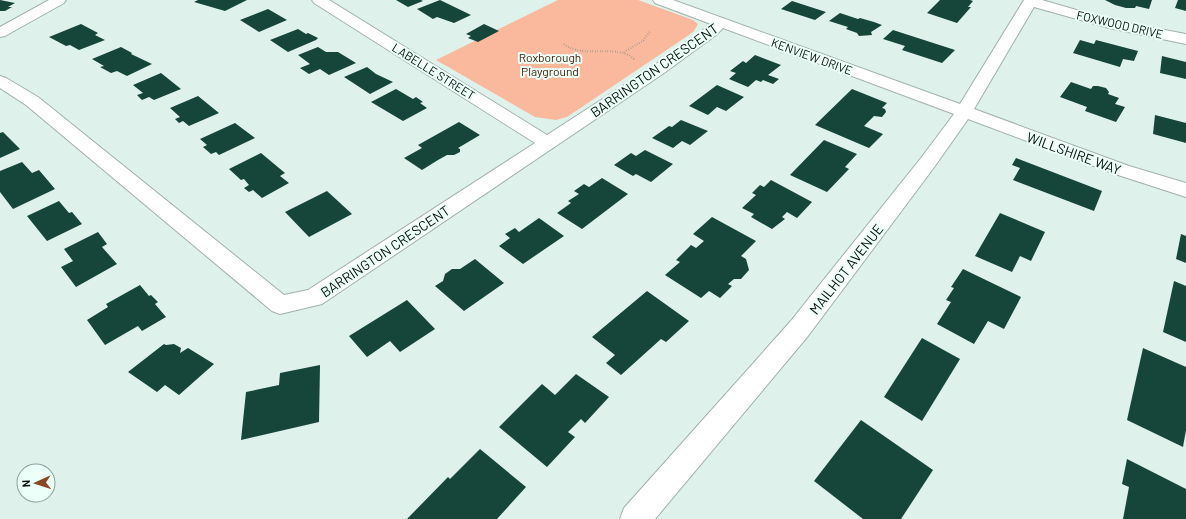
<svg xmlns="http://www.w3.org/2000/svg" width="1186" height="519" font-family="Barlow,sans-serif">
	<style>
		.green { fill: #fab89c }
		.building { fill: #16453a }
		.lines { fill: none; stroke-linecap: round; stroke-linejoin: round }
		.minor-casing { stroke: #a0b1ab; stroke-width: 2 }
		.path { stroke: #7e8b87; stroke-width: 2; stroke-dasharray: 0.5 2; stroke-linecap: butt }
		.minor { fill: #fff; fill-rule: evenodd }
		.labels { text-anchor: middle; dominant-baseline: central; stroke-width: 4; stroke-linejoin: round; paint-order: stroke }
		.far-street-label { font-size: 12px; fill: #0b1110; stroke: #ecfff9 }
		.far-park-label { font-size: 12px; fill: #451b05; stroke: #ecfff9 }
		.street-label { font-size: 14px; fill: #0b1110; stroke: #ecfff9 }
	</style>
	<rect width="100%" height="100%" fill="#dff1eb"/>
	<!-- green -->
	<polygon class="green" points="558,0 638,0 693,20 698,24 694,31 689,35 567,117 556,120 535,117 436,60"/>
	<!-- building -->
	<g class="building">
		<polygon points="0,0 15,3 8,7 12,7 5,11 0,11"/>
		<polygon points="198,0 247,0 225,11 194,2"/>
		<polygon points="396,0 421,0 423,1 408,7"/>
		<polygon points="440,0 471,15 454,23 437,17 433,19 417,9"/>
		<polygon points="940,0 970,0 973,1 968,7 971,7 957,23 927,13"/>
		<polygon points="1105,0 1152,0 1149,9 1136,6 1135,8 1126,8 1115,5"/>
		<polygon points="1178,0 1186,0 1186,11 1175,8"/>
		<polygon points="792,1 826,12 815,20 781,9"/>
		<polygon points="268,9 287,20 259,32 240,20"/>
		<polygon points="840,13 858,19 860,18 874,22 882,25 871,32 872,35 859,36 857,33 846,29 848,27 829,21"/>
		<polygon points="81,24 98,33 95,35 105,40 79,50 70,45 66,46 49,37"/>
		<polygon points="484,24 499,31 478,42 468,38 471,36 466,34"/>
		<polygon points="298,29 306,34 308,33 318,38 316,40 288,52 270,40"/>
		<polygon points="893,30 955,50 942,63 902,50 905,46 883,39"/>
		<polygon points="1080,40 1094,44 1096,40 1138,51 1134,61 1123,59 1120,67 1073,53"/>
		<polygon points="121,47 132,53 131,54 152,64 127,76 117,71 111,73 100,67 104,66 92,59"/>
		<polygon points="318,47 326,52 338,52 356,63 329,75 320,69 309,74 300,68 310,64 298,55"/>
		<polygon points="755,55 781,65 768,75 779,79 773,84 763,80 761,82 756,80 748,87 729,79 736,73 730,71 743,61 746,63"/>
		<polygon points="1162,56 1186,62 1186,79 1160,73"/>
		<polygon points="367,67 376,74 393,82 370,94 344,77"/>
		<polygon points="161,73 181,89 154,100 149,97 142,100 137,95 143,93 133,85"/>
		<polygon points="1071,82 1091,89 1093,86 1098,86 1106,88 1109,92 1108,94 1119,98 1115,104 1125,107 1116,122 1085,111 1087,107 1060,97"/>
		<polygon points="717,85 744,97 726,111 717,107 708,115 689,106"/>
		<polygon points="396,89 413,99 416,97 423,102 420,103 427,108 403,121 371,102"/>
		<polygon points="852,89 887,103 882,108 885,109 886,112 882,117 874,116 864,126 883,134 869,148 815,125"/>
		<polygon points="198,96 219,113 189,126 183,121 179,123 175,119 180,117 170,108"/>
		<polygon points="1155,115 1186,123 1186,143 1153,134"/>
		<polygon points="681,120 708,131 690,145 682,141 673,148 652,138 669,126 672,127"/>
		<polygon points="459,122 480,135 458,148 460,149 460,152 454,155 447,155 438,160 422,170 404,158 422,148 418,145"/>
		<polygon points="235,123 255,138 219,155 216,152 211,154 203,147 207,145 200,139"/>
		<polygon points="3,132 20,149 0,158 0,133"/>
		<polygon points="824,140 857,154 845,167 849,169 827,192 790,175"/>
		<polygon points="645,150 673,164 651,182 636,174 633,176 614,165 631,153 636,156"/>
		<polygon points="261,153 285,173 280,176 289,183 262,198 253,190 249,192 244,188 249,185 244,179 241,180 229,169"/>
		<polygon points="1016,158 1102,191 1094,211 1013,180 1020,168 1012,165"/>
		<polygon points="22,162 32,173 39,170 55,189 13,209 0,192 0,171"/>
		<polygon points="602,178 628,194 582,229 557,213 571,203 568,201 579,194 574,191 584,184 589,187"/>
		<polygon points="771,180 812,202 797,218 787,212 782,217 785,219 772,229 751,217 754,214 742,208 756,195 752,193 760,185 764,187"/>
		<polygon points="327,191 352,214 309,237 285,212"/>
		<polygon points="59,201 69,213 72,212 82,224 47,241 27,216"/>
		<polygon points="1000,213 1045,232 1031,261 1020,256 1012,272 975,256"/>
		<polygon points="712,217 756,241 741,256 746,259 749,270 741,279 734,279 728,284 732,286 720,298 709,291 701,298 665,275 680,262 676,260 691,245 696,248 704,241 693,234"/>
		<polygon points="539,218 564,236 523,264 499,246 510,238 505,234 515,228 519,232"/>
		<polygon points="98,232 107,244 102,247 117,264 76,287 61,267 73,261 64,249"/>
		<polygon points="1181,234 1186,236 1186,263 1176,259"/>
		<polygon points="475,259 504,283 464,311 435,286 443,281 445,274 452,269 460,269"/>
		<polygon points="963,269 1021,297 1004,329 988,321 974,344 937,324 951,302 946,300 954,288 951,287"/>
		<polygon points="1174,281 1186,286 1186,342 1163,332"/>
		<polygon points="140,285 149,296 151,295 158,302 155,304 166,317 142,331 138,326 105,345 87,320 108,307 106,304"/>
		<polygon points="647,291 689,321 666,342 661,339 621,375 606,363 615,355 592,337"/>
		<polygon points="407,300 435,329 400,352 390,341 367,357 349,336"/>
		<polygon points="922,338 960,359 922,421 884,397"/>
		<polygon points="164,344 166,345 174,344 181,348 180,353 188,348 214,364 179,395 165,385 157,392 128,372"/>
		<polygon points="1143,348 1186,367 1186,430 1183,447 1127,420"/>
		<polygon points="320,365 319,422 241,440 246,392 279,385 280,373"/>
		<polygon points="576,374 609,397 585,423 581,419 568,432 575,437 547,467 499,427 542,384 555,395"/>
		<polygon points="861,420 933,470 901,519 863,519 814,481"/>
		<polygon points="480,449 526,487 497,519 407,519 448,477 450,479"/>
		<polygon points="1127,459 1186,489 1186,519 1123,519 1129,487 1122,484"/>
	</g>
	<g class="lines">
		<defs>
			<g id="minor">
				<polygon points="49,0 66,0 64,3 5,36 0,37 0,27"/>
				<polygon points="312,0 329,0 547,135 652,67 711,24 655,3 653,0 673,0 960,104 1024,0 1042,0 1111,20 1186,34 1186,44 1109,28 1034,7 974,109 1129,166 1186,183 1186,197 1115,174 968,119 935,166 808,336 655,519 620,519 624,508 790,322 921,158 954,114 723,28 716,35 664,73 322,304 280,314 272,311 26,105 0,88 0,76 6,78 38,97 284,295 308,290 535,143 314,3"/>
			</g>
		</defs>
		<!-- minor casing -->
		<use href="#minor" class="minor-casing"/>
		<!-- path -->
		<g class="path">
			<path d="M564,44C584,60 617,42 635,60"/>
			<polyline points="624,52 643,41 650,31"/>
		</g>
		<!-- minor -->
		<use href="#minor" class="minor"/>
	</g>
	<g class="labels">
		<!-- far-street labels -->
		<g class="far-street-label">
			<text transform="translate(1120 24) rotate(13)">FOXWOOD DRIVE</text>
			<text transform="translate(812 56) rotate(20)">KENVIEW DRIVE</text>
			<text transform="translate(434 71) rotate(32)">LABELLE STREET</text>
		</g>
		<!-- far-park labels -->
		<g class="far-park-label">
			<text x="550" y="57">Roxborough<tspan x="550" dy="14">Playground</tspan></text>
		</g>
		<!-- street labels -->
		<g class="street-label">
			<text transform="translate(654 70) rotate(-35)">BARRINGTON CRESCENT</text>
			<text transform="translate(1074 153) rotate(20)">WILLSHIRE WAY</text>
			<text transform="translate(385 251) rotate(-34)">BARRINGTON CRESCENT</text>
			<text transform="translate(846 269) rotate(-52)">MAILHOT AVENUE</text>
		</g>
	</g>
	<!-- north arrow -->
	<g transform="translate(36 483) rotate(267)"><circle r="19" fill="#ecfff9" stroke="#92a09c"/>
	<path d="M0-3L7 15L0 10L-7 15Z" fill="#8d4624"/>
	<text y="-6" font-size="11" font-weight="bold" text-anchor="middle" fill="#0b1110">N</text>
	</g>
</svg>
